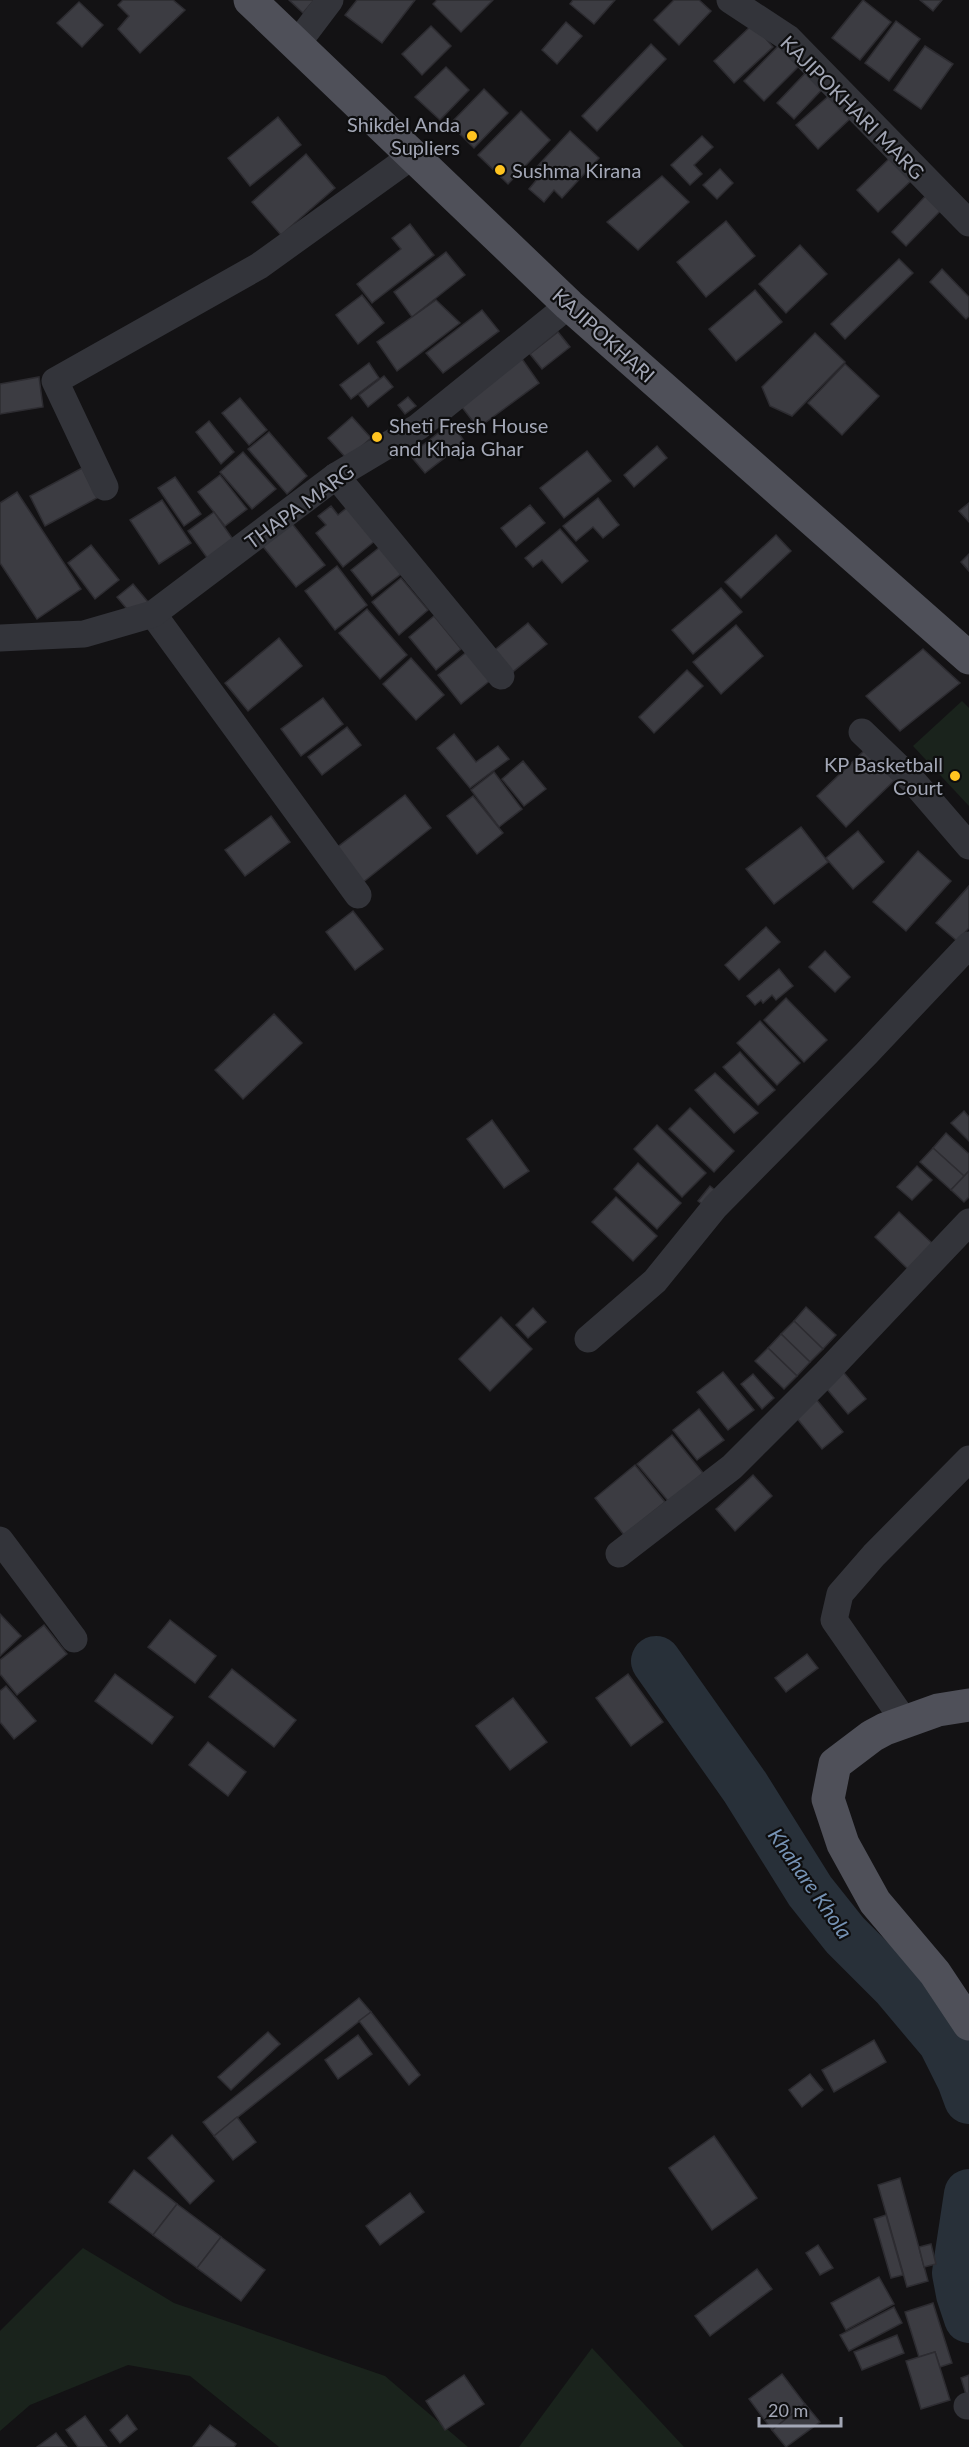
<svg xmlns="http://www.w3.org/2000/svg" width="969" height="2447" font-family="Lato,sans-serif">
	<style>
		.green { fill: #1a231c }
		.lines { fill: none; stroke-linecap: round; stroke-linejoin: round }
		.river { stroke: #283039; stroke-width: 50 }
		.building { fill: #3c3c42; stroke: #2d2c31; stroke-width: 1.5 }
		.street { stroke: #33343a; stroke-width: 27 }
		.primary { stroke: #4f5059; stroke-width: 33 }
		.poi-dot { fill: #ffc420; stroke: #0e0e0f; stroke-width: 2 }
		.labels { text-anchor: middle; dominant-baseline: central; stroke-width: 4.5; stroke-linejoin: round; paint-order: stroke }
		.street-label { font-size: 20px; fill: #a3a7b6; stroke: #0e0e0f }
		.poi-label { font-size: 20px; fill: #a3a7b6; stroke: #0e0e0f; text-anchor: end }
		.water-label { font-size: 21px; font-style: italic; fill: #7693b5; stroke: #0e0e0f }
	</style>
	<rect width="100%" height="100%" fill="#131214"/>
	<!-- green -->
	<g class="green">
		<polygon points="962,701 969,708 969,806 913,746"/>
		<polygon points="83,2248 174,2303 385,2376 468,2447 279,2447 190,2376 128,2365 30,2405 0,2431 0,2331"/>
		<polygon points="592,2348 684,2447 519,2447"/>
	</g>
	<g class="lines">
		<!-- river -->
		<g class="river">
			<polyline points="656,1661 745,1787 810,1891 845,1935 895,1985 943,2042 962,2080 969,2099"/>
			<polyline points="969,2194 957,2273 961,2294 969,2318"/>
		</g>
	</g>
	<!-- building -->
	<g class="building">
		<polygon points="123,0 173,0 185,10 140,53 118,29 129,16 118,5"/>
		<polygon points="289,0 314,0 303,13"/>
		<polygon points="357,0 415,0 382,43 345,15"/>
		<polygon points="437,0 493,0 461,32 433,4"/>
		<polygon points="573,0 615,0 594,24 570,4"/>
		<polygon points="674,0 699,0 711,11 679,45 654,20"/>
		<polygon points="863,0 891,22 860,60 832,38"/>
		<polygon points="920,0 942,0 933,11"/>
		<polygon points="79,2 103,25 82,47 57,23"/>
		<polygon points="896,21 920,39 889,81 865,63"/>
		<polygon points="566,22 582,36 557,64 542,50"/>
		<polygon points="753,24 773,47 734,83 714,61"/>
		<polygon points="431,26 451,46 422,75 402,54"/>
		<polygon points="784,40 805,60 764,101 744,81"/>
		<polygon points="651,44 666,59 597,131 582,116"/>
		<polygon points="925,46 953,64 921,109 894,90"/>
		<polygon points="813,65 830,81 794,119 777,103"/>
		<polygon points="446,67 469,90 440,120 415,97"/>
		<polygon points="484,89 508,113 474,148 450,124"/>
		<polygon points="832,93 853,116 818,149 796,125"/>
		<polygon points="521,111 550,140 508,184 478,155"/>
		<polygon points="278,117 301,145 250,186 228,158"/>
		<polygon points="570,131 599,158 562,198 554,190 544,202 529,189 539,177 533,171"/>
		<polygon points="702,136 713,147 694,165 702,174 690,185 671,165"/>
		<polygon points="306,154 335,188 281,235 252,202"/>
		<polygon points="894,154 916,176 878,212 857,190"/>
		<polygon points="720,169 733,183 717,199 703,185"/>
		<polygon points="662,176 689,202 638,250 607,222"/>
		<polygon points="931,190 946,205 906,246 892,232"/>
		<polygon points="726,221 755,256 706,297 677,262"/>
		<polygon points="410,224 434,255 372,303 357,284 401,249 392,238"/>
		<polygon points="800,245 827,274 786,313 759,284"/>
		<polygon points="446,252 465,275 412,317 394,292"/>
		<polygon points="899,259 913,273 845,339 831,324"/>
		<polygon points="942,269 969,297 969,316 966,319 930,282"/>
		<polygon points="755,290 782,322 736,361 709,329"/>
		<polygon points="362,295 384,323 358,344 336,315"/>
		<polygon points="436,300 460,323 397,371 377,342"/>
		<polygon points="482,310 499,331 443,373 426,353"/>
		<polygon points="558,332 570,347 542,369 530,354"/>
		<polygon points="815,333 845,362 792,416 770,406 762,387"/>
		<polygon points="520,356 539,383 478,428 458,402"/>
		<polygon points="369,363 379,378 351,399 340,385"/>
		<polygon points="845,364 879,396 842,435 808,403"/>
		<polygon points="384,376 393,387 368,407 359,395"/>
		<polygon points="39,377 43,407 0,414 0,384"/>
		<polygon points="408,397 416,406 405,414 398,405"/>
		<polygon points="240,398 267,430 249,445 222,413"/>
		<polygon points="352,417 371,438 347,459 328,438"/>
		<polygon points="209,421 234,452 221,464 196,432"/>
		<polygon points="451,423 465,442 425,473 410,455"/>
		<polygon points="269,432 307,476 287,494 248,449"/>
		<polygon points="657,446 667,458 634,487 624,475"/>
		<polygon points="587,451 611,481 564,518 540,488"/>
		<polygon points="243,452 276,489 252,509 220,472"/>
		<polygon points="82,468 97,498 45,526 30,496"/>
		<polygon points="220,475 247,509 225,526 198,492"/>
		<polygon points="175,477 201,514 184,526 158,488"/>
		<polygon points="17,492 81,589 37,619 0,563 0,503"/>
		<polygon points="598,498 619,525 603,538 593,527 576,541 563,526"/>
		<polygon points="162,500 191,543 159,564 130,520"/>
		<polygon points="969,503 969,522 959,511"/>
		<polygon points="530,505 545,523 516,547 501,528"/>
		<polygon points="331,506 338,515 349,506 376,540 343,567 316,533 326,525 318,516"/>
		<polygon points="214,512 234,541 208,559 188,531"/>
		<polygon points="290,521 325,565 296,587 261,544"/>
		<polygon points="560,529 588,561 562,583 542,560 533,567 525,558"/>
		<polygon points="776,535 791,551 741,598 725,582"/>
		<polygon points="91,545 119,580 95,599 68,563"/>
		<polygon points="380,547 401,574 372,596 351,570"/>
		<polygon points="969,554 969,571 961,562"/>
		<polygon points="337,566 367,605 335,630 305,591"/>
		<polygon points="401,578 428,610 399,635 372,602"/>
		<polygon points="133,584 148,602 132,615 117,597"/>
		<polygon points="721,588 742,612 693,654 672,630"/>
		<polygon points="367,609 407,655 380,679 339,633"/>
		<polygon points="434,616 461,649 436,670 409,637"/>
		<polygon points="528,623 547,644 504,679 486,657"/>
		<polygon points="736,625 763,656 721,694 693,662"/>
		<polygon points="279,638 302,666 248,711 225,683"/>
		<polygon points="923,649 960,683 900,731 866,696"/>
		<polygon points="469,650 492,679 461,704 438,675"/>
		<polygon points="411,658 444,695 416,720 383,684"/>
		<polygon points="687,670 703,686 654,733 639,717"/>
		<polygon points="323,698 343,724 301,756 281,729"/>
		<polygon points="347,727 361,745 322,775 308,757"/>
		<polygon points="454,734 476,762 498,746 509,759 470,788 437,748"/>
		<polygon points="868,747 897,778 846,827 817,796"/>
		<polygon points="523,761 546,789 524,806 502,779"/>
		<polygon points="494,772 522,809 499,827 471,790"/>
		<polygon points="405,795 431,828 362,883 335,849"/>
		<polygon points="473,796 503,833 477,854 447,816"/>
		<polygon points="271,816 290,842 245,876 225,850"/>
		<polygon points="801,827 828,862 774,904 746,869"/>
		<polygon points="858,831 884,862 853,889 826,858"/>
		<polygon points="918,851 951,881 906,931 873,902"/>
		<polygon points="969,886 969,928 957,941 936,923"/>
		<polygon points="353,911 383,949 355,970 326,932"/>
		<polygon points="766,927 780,942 739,980 725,965"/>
		<polygon points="825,951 850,977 835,992 809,967"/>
		<polygon points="779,969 793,986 776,1000 772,995 763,1003 761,1000 755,1005 747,996"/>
		<polygon points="786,998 827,1040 804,1062 764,1020"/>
		<polygon points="274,1014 302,1043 243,1099 215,1070"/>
		<polygon points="760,1021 800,1063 777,1085 737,1043"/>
		<polygon points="740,1052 775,1090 758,1105 723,1067"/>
		<polygon points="715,1073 758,1113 734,1133 695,1090"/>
		<polygon points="690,1108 734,1151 714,1172 669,1129"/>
		<polygon points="964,1111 969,1117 969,1141 951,1123"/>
		<polygon points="492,1120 529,1171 504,1188 467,1139"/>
		<polygon points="657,1125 706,1173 682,1197 634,1149"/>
		<polygon points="946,1133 969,1154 969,1171 964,1176 933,1148"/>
		<polygon points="933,1148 964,1176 951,1190 920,1162"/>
		<polygon points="638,1163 681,1203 657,1229 614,1189"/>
		<polygon points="917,1166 932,1180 912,1200 897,1187"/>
		<polygon points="969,1171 969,1197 964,1202 951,1190"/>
		<polygon points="710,1186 720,1194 708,1209 698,1201"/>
		<polygon points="616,1197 657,1236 633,1261 592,1222"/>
		<polygon points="899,1212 935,1246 911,1272 875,1237"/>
		<polygon points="806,1307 836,1335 823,1349 794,1321"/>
		<polygon points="533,1308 546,1322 528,1338 516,1325"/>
		<polygon points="501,1317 532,1349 490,1391 459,1359"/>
		<polygon points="794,1321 823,1349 810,1362 781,1334"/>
		<polygon points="781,1334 810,1362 797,1376 768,1348"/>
		<polygon points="768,1348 797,1376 784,1389 755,1361"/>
		<polygon points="839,1367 866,1399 848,1414 821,1382"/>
		<polygon points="723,1372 754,1410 728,1430 697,1392"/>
		<polygon points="753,1374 774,1398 762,1409 741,1384"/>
		<polygon points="812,1394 843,1432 822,1449 791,1411"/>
		<polygon points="699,1409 724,1440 697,1460 673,1430"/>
		<polygon points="672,1435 703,1473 669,1502 637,1464"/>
		<polygon points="635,1465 665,1502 624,1535 595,1498"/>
		<polygon points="753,1475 772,1496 735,1531 716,1509"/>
		<polygon points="0,1614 21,1636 0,1656"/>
		<polygon points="170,1620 216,1656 195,1683 148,1647"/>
		<polygon points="44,1625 67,1654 17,1695 0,1674 0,1660"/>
		<polygon points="807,1654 818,1668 786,1692 775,1678"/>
		<polygon points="232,1669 296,1720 274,1747 209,1697"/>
		<polygon points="115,1674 173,1717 152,1744 95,1701"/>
		<polygon points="628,1674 663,1722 631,1746 596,1698"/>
		<polygon points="6,1686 36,1721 14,1739 0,1722 0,1691"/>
		<polygon points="513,1698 547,1742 510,1770 476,1726"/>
		<polygon points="208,1742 246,1772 228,1796 189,1765"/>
		<polygon points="359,1998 371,2012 214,2136 203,2122"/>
		<polygon points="371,2012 420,2075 409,2085 359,2021"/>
		<polygon points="268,2032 280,2044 231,2090 218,2077"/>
		<polygon points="358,2035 372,2054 338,2079 325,2060"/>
		<polygon points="874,2040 886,2062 834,2092 822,2070"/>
		<polygon points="810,2074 823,2090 802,2107 789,2090"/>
		<polygon points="237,2117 256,2142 233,2160 214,2136"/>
		<polygon points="172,2135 214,2181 190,2204 148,2158"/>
		<polygon points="714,2136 757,2198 712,2230 669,2168"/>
		<polygon points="134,2170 177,2204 153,2235 109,2202"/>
		<polygon points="900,2178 928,2281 907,2287 878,2185"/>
		<polygon points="410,2193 424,2212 380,2245 366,2226"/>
		<polygon points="177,2204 221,2237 197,2268 153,2235"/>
		<polygon points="886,2215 903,2275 891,2278 874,2219"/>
		<polygon points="221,2237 265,2270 241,2301 197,2268"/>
		<polygon points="931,2244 936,2264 924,2267 919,2247"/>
		<polygon points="818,2245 833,2268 820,2275 806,2253"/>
		<polygon points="757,2269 772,2289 710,2336 695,2316"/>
		<polygon points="879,2277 894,2304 846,2330 831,2303"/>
		<polygon points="933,2303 952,2363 940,2367 935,2352 919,2357 905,2312"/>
		<polygon points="894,2307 902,2323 849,2351 840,2335"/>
		<polygon points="897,2335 904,2353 862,2370 854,2352"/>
		<polygon points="935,2352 950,2400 921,2409 906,2361"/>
		<polygon points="782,2374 805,2404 772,2430 749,2399"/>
		<polygon points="464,2375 484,2404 445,2430 426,2401"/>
		<polygon points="969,2375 969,2397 967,2398 961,2378"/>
		<polygon points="805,2404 820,2422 786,2447 772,2430"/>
		<polygon points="127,2415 137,2429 120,2443 110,2430"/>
		<polygon points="85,2416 107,2447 78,2447 66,2430"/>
		<polygon points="210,2425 236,2444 234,2447 193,2447"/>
		<polygon points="56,2433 67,2447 37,2447"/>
	</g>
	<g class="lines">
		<!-- street -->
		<g class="street">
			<polyline points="730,0 788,38 969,223"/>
			<polyline points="296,45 330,0"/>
			<polyline points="336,476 501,676"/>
			<polyline points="105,487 55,381 259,266 412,156"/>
			<polyline points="153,614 358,895"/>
			<polyline points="0,638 84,634 153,614 336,476 418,427 569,305"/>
			<polyline points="862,732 913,781 969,846"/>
			<polyline points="588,1339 655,1281 715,1207 866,1054 969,945"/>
			<polyline points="0,1540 74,1639"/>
			<polyline points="619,1554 732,1467 826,1373 969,1222"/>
			<polyline points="905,1722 834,1620 840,1594 874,1555 969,1459"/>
			<polyline points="967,2406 969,2406"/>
		</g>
		<!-- primary -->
		<g class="primary">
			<polyline points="250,0 569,305 969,658"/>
			<polyline points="969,1705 938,1710 885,1729 872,1736 835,1764 828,1799 843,1844 875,1902 935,1973 969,2024"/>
		</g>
	</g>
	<!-- markers -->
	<g class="poi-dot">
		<circle cx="472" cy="136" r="6"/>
		<circle cx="500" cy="170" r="6"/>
		<circle cx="377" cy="437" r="6"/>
		<circle cx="955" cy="776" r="6"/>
	</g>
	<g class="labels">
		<!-- street labels -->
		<g class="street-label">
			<text transform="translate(853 107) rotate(45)">KAJIPOKHARI MARG</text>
			<text transform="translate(604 335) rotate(42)">KAJIPOKHARI</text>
			<text transform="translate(299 506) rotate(-36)">THAPA MARG</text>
		</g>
		<!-- poi labels -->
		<g class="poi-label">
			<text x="460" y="124">Shikdel Anda<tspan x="460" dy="23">Supliers</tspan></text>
			<text x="512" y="170" text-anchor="start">Sushma Kirana</text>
			<text x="389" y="425" text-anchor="start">Sheti Fresh House<tspan x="389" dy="23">and Khaja Ghar</tspan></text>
			<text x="943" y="764">KP Basketball<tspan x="943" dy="23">Court</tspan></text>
		</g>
		<!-- water labels -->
		<g class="water-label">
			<text transform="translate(811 1883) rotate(55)">Khahare Khola</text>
		</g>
	</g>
	<!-- scale -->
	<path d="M759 2417v9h82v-9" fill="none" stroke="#a3a7b6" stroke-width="3"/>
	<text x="768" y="2417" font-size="18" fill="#a3a7b6" stroke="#0e0e0f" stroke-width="4.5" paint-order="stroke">20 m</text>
</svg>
